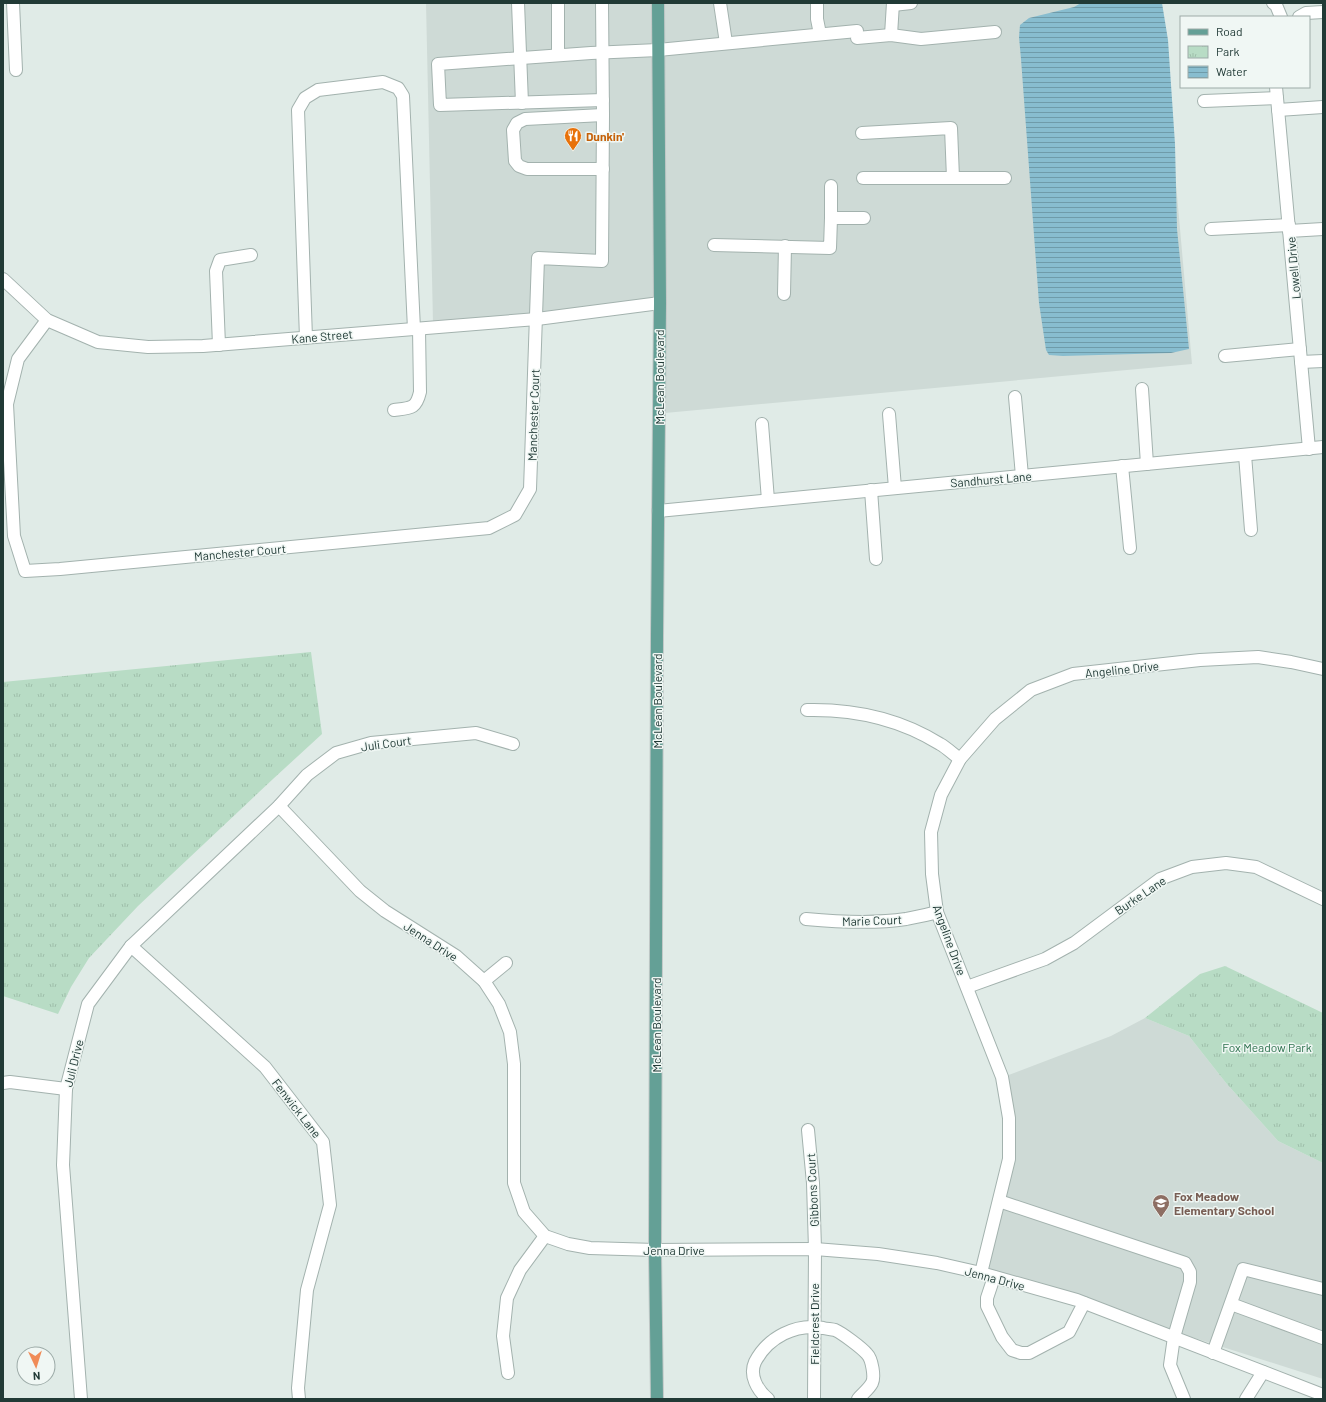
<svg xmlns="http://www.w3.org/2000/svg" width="1326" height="1402" font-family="Barlow,sans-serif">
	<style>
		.built { fill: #cedad6 }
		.park { fill: url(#park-tufts) }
		.water { fill: url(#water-rules) }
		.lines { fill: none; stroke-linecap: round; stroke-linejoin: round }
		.minor-casing { stroke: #a3b2ae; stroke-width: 14 }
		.major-casing { stroke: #c1c8c7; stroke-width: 14 }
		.minor { stroke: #fff; stroke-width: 12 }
		.major { stroke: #64a096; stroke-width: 12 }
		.labels { text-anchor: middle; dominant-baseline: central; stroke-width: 3; stroke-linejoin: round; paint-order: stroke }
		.food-label { font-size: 12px; font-weight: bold; fill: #c56008; stroke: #f0f7f4; text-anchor: start }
		.street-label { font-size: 12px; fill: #213a36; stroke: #f0f7f4 }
		.park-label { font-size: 12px; fill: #2c714d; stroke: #f0f7f4 }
		.education-label { font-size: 12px; font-weight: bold; fill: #785e54; stroke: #f0f7f4; text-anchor: start }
	</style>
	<defs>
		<pattern id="park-tufts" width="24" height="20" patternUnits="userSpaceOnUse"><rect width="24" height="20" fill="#b8dcc5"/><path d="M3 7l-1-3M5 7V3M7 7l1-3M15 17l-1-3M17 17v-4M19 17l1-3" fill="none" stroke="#9ebeaa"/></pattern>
		<pattern id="water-rules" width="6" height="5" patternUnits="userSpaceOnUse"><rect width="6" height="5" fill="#88bdcf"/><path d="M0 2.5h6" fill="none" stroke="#6f9ba9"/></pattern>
	</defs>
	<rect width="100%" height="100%" fill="#e0ebe7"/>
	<!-- built -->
	<g class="built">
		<polygon points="426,3 654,3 655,300 433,323"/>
		<polygon points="665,3 1160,3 1192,364 665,413"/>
		<polygon points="1145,1018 1189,1036 1226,1083 1278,1141 1323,1163 1323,1379 985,1271 1012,1164 1006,1076 1111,1036"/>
	</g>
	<!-- park -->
	<g class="park">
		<polygon points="311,652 322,734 273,779 138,906 89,958 71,987 58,1014 3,996 3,682"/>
		<polygon points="1225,966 1323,1013 1323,1163 1278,1141 1226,1083 1189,1036 1145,1018 1200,974"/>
	</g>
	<!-- water -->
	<polygon class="water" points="1081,3 1162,3 1168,40 1175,144 1177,229 1189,349 1171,353 1063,356 1049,355 1046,350 1039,303 1021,59 1019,37 1020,25 1029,18 1074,7"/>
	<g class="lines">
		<defs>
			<g id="minor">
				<polyline points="13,3 16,70"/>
				<polyline points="518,3 522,103"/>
				<polyline points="558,3 558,55"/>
				<polyline points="720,3 726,43"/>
				<polyline points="817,3 817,19 820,34"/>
				<polyline points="1273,3 1276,5 1281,17"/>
				<polyline points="893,5 911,3"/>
				<polyline points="1299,17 1306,13 1323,12"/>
				<polyline points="891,35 893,3"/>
				<polyline points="857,38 891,35 921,39 995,32"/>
				<polyline points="1276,87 1309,449"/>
				<polyline points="603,100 440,105 438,64 591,53 658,50 857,31"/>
				<polyline points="1204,101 1277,98"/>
				<polyline points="1278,110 1323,107"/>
				<polyline points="862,133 951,128 953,178"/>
				<polyline points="603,169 527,169 519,166 515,161 513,130 517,123 525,119 603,115"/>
				<polyline points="863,178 1005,178"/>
				<polyline points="831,218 831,186"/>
				<polyline points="1211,229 1289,225"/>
				<polyline points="1289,231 1323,229"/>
				<polyline points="714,245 830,248 831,218 864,218"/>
				<polyline points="3,279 47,320 98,342 148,347 203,346 537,319 660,303"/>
				<polyline points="784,294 785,246"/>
				<polyline points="47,320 18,359 7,404 14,536 25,571 60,569 489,528 515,515 530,489 538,258 602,261 603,115 602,3"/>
				<polyline points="306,338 298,110 305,98 318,90 383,82 398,88 403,96 414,329"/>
				<polyline points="219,345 216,271 220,260 251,255"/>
				<polyline points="1225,356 1300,349"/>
				<polyline points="1301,362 1323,361"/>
				<polyline points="1142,389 1147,464"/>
				<polyline points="1015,397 1022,476"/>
				<path d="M394,410C411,408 416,409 420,392L419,329"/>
				<polyline points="889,414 895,488"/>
				<polyline points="762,424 768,500"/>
				<polyline points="1245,455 1251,530"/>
				<polyline points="1122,466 1130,548"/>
				<polyline points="871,490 876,559"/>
				<polyline points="658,511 1323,447"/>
				<path d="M807,710C854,709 900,719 940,744C947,748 953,754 960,759"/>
				<polyline points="279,806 360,891 385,911 456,956 484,981 499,1004 510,1032 514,1064 514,1183 524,1212 545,1236 568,1244 590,1248 655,1250 815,1249 878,1254 937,1263 981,1273 1077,1300 1323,1395"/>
				<path d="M806,919C839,922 874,924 906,919C916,917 927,915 937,912"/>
				<polyline points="131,946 265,1067 323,1142 330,1205 307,1290 298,1388 299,1399"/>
				<polyline points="484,981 506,963"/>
				<polyline points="967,987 1045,959 1074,943 1160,879 1192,867 1226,863 1256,867 1323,899"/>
				<polyline points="3,1083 10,1082 66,1089"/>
				<polyline points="808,1130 813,1183 815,1249 814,1399"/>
				<polyline points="999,1201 1185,1263 1190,1272 1190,1282 1174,1337 1170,1365 1184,1399"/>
				<polyline points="981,1273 1009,1159 1009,1118 1002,1077 937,912 932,874 931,832 941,795 960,759 995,719 1031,690 1073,674 1200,660 1258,657 1291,662 1323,669"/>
				<polyline points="994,1277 987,1298 987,1306 1002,1337 1012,1350 1021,1353 1029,1353 1069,1332 1084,1303"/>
				<polyline points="1231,1304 1323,1338"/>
				<polyline points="1213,1353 1243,1269 1323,1289"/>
				<polyline points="508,1373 503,1336 507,1298 520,1270 545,1236"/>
				<polyline points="81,1399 63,1165 66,1089 88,1004 131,946 279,806 307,775 336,753 371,743 476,733 513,744"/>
				<path d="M768,1399C757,1390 749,1375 755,1362C768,1337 796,1323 823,1328C827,1329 832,1329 835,1330C842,1333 862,1348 867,1354C872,1359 875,1377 872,1383C869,1389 862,1394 858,1399"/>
				<polyline points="1246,1399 1263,1372"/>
			</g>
			<polyline id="major" points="657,1399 655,1250 657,636 660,303 658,3"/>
		</defs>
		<!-- minor casing -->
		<use href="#minor" class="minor-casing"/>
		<!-- major casing -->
		<use href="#major" class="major-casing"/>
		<!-- minor -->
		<use href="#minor" class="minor"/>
		<!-- major -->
		<use href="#major" class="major"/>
	</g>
	<!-- icons -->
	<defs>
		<symbol id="restaurant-pin" viewBox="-11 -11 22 30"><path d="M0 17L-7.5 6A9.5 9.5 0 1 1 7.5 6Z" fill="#e8710a" stroke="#f0f7f4"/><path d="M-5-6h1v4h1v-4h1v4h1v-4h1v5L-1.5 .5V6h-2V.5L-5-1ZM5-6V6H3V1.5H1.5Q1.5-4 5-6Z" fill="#fff"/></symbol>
		<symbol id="school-pin" viewBox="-11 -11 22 30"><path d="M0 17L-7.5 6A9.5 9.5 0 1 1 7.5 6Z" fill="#8d6e63" stroke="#f0f7f4"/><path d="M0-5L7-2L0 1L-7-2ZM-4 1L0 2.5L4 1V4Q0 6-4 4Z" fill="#fff"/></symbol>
	</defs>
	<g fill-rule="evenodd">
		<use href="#restaurant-pin" x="563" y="126" width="20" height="27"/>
		<use href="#school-pin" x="1151" y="1193" width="20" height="27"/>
	</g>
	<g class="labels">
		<!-- food labels -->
		<g class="food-label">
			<text x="586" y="136">Dunkin'</text>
		</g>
		<!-- street labels -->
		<g class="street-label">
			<text transform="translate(1293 268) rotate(-95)">Lowell Drive</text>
			<text transform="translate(322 336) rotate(-5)">Kane Street</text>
			<text transform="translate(659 377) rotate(-90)">McLean Boulevard</text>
			<text transform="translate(533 415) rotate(-88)">Manchester Court</text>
			<text transform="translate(991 479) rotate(-5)">Sandhurst Lane</text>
			<text transform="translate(240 552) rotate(-5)">Manchester Court</text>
			<text transform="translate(1122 669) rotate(-6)">Angeline Drive</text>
			<text transform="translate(657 701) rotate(-90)">McLean Boulevard</text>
			<text transform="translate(386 743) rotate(-8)">Juli Court</text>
			<text transform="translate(1140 895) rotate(-34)">Burke Lane</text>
			<text transform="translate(872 920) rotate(-2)">Marie Court</text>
			<text transform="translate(950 940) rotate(70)">Angeline Drive</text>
			<text transform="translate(431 941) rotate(33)">Jenna Drive</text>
			<text transform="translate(656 1025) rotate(-90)">McLean Boulevard</text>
			<text transform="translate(73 1063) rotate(-76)">Juli Drive</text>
			<text transform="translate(297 1108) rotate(52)">Fenwick Lane</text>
			<text transform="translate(812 1190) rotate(-93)">Gibbons Court</text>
			<text x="674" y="1250">Jenna Drive</text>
			<text transform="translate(995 1278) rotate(15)">Jenna Drive</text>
			<text transform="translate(814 1324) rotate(-90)">Fieldcrest Drive</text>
		</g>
		<!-- park labels -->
		<g class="park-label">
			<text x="1267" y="1047">Fox Meadow Park</text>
		</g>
		<!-- education labels -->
		<g class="education-label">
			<text x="1174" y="1196">Fox Meadow<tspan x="1174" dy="14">Elementary School</tspan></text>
		</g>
	</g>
	<!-- border -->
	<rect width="1326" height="1402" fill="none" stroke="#213a36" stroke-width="8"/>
	<!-- legend -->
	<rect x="1180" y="16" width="130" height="72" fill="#f0f7f4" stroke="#9daba8"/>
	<rect x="1188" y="29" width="20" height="6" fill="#64a096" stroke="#9daba8"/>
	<text x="1216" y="36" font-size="12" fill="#213a36">Road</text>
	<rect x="1188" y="46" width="20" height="12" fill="url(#park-tufts)" stroke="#9daba8"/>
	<text x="1216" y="56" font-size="12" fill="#213a36">Park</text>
	<rect x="1188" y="66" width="20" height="12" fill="url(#water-rules)" stroke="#9daba8"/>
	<text x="1216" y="76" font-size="12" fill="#213a36">Water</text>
	<!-- north arrow -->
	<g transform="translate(36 1366) rotate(176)"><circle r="19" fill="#f0f7f4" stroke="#9daba8"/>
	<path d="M0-3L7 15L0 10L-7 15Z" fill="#f08c58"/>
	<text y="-6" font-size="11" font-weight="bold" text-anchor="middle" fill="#213a36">N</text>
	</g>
</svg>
